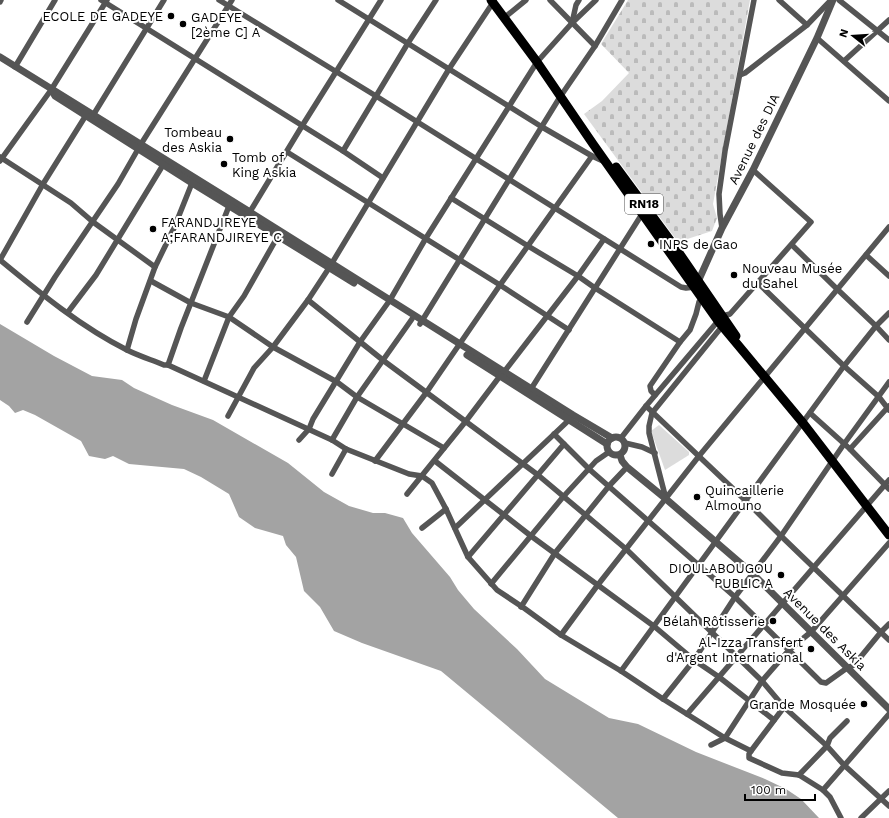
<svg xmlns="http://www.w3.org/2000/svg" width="889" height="818" font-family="'Work Sans',sans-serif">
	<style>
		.cemetery { fill: url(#cemetery-stones) }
		.garden { fill: #dcdcdc }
		.water { fill: #a3a3a3 }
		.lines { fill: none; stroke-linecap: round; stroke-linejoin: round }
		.minor { stroke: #555; stroke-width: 5.5 }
		.tertiary { stroke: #555; stroke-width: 7 }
		.primary { stroke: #000; stroke-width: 9 }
		.poi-dot { fill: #000; stroke: #fff; stroke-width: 1.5 }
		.labels { text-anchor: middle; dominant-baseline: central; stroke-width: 4; stroke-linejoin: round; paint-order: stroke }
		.shield { fill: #fff; stroke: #4c4c4c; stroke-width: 1 }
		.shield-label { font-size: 12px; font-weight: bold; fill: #000 }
		.poi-label { font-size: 13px; fill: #000; stroke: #fff; text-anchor: end }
		.street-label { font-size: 13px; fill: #000; stroke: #fff }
	</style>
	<defs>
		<pattern id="cemetery-stones" width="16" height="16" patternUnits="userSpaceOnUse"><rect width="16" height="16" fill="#dcdcdc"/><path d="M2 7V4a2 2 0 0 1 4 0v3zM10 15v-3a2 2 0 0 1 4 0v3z" fill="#bbb"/></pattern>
	</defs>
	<rect width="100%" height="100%" fill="#fff"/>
	<!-- cemetery -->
	<polygon class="cemetery" points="628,0 750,0 713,204 717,218 712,231 678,242 584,114 602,101 629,73 601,44"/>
	<!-- garden -->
	<polygon class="garden" points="659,425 689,452 689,455 665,470 651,431"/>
	<!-- water -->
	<polygon class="water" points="0,324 54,356 92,376 122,380 134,388 172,405 213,420 288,463 324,492 349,506 373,513 385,513 403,518 412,533 450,577 458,590 474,609 517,649 545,679 609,718 638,724 696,752 765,779 786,789 801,799 819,818 618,818 441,671 362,643 334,631 320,607 304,591 296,557 286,545 283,536 255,528 239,517 229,494 201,477 184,469 129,464 113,456 105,459 89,456 81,441 35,415 23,410 15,413 9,406 0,400"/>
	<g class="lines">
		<!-- minor -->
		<g class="minor">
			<polyline points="101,0 343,151 383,178"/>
			<polyline points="219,0 376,96 681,287 686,288 695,287"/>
			<polyline points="338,0 542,127 592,156 605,162"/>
			<polyline points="550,0 595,46"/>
			<polyline points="779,0 807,25"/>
			<polyline points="839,0 889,40"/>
			<polyline points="0,2 1,0"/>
			<polyline points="504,18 526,0"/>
			<polyline points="572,23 576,5 579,0"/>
			<polyline points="817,38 889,101"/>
			<polyline points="844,61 889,20"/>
			<polyline points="15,67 55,0"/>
			<polyline points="740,75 745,73 807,25 831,0"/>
			<polyline points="92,117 164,0"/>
			<polyline points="343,151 408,43 436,0"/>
			<polyline points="287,152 500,285 569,330"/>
			<polyline points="0,157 71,203 93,222 155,267"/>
			<polyline points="0,161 51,90 107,0"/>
			<polyline points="451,198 528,246 578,276 595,288 680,342"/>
			<polyline points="248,215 302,126 381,0"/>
			<polyline points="722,228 720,214 719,194 725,151 754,0"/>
			<polyline points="792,245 837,289 876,326 889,340"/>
			<polyline points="866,255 889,276"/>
			<path d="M0,260C40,293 81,327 127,350C139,356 152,360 164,365H168L332,440L346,449L409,474L422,476L432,483L446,509L468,557L497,590L524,608L561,635L621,671L663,699L725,738L751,751L749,754V758L782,773L799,775L823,790L830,797L841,818"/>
			<polyline points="0,260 43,184 88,112"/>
			<polyline points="151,281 191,303 229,317 273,347 337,382 357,397 444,448"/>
			<polyline points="758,283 844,366 879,397 889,410"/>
			<polyline points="308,300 384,361 538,475 626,549 762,681 784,707 827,746 844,765 889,806"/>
			<polyline points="68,312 96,275 163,165"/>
			<polyline points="27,322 55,277 118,184 141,144 232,0"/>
			<polyline points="420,324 560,97 595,46 622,0"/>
			<polyline points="127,350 136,319 155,267 174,228 192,183"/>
			<polyline points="168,365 181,328 229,206"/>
			<polyline points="504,372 578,276 604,239"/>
			<polyline points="204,381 229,317 244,296 278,236"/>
			<polyline points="531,389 642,214"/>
			<polyline points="655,395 651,391 650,386 680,342 690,330 696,314 699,302 702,298"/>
			<polyline points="646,406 746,501 781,536 889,640"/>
			<polyline points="810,413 850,449 889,489"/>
			<polyline points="228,416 254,368 273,347 308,300 329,268 449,69 494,1"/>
			<polyline points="554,434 589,469 735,597 821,682 826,683 847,668 854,665 881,632 889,624"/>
			<polyline points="621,438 646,406 718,321 723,316 730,314 811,222 753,170"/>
			<polyline points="299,440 309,429 313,419 360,342 390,300 426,238 537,62 572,23 596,0"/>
			<polyline points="332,440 357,397 412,319"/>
			<polyline points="625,443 642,447 655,453"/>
			<polyline points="850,449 889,406"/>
			<polyline points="375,461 426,393 500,285 592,156"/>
			<polyline points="435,461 531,536 655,627 694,660 719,677 774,720"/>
			<polyline points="332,474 346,449"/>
			<polyline points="407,494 466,421 500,376"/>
			<polyline points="666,499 649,433 649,426 652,413 724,324"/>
			<polyline points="422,528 446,509"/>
			<polyline points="455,528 569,420"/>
			<polyline points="468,557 564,444"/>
			<polyline points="491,584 563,497 596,461 609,452"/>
			<polyline points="521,607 555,553 609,486 627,467"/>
			<polyline points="561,635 597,586 699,456 889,227"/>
			<polyline points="621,671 844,366 876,326 889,313"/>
			<polyline points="663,699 694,660 735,597 781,536 844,444 889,382"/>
			<polyline points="687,714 889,480"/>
			<polyline points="711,745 725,738 762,681 789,650 811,632 889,543"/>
			<polyline points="751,751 784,707"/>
			<polyline points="799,775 827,746 830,738 847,721"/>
			<polyline points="823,790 889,714"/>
			<polyline points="861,818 889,791"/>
		</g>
		<!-- tertiary -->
		<g class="tertiary">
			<polyline points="0,57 250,212 573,415 612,438"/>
			<polyline points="52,91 55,96 192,183 354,283"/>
			<polyline points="697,284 722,228 753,170 817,38 833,0"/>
			<polyline points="467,355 607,444"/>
			<circle cx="616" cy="446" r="9"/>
			<polyline points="620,455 622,461 627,467 666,499 753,574 889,709"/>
		</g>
		<!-- primary -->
		<g class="primary">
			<polyline points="491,0 537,62 593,144 718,321 803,423 889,535"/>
			<polyline points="616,167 675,247 736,336"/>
		</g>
	</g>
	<!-- markers -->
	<g class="poi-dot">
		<circle cx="171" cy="16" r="4"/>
		<circle cx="183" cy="24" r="4"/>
		<circle cx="230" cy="139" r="4"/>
		<circle cx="224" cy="164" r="4"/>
		<circle cx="153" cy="229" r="4"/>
		<circle cx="651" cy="244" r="4"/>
		<circle cx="734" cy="275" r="4"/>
		<circle cx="697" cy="497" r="4"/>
		<circle cx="781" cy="575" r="4"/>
		<circle cx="773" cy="621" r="4"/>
		<circle cx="811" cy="649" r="4"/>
		<circle cx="864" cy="704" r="4"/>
	</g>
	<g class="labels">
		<!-- shield labels -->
		<rect class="shield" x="625" y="194" width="38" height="20" rx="3"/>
		<g class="shield-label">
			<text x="644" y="204">RN18</text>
		</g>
		<!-- poi labels -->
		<g class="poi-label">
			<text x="163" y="16">ECOLE DE GADEYE</text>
			<text x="191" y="17" text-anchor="start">GADEYE<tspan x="191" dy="15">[2ème C] A</tspan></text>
			<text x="222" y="132">Tombeau<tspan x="222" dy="15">des Askia</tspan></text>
			<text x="232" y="157" text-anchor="start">Tomb of<tspan x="232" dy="15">King Askia</tspan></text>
			<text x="161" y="222" text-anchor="start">FARANDJIREYE<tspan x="161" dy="15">A;FARANDJIREYE C</tspan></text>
			<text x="659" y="244" text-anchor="start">INPS de Gao</text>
			<text x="742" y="268" text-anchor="start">Nouveau Musée<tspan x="742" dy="15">du Sahel</tspan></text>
			<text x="705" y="490" text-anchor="start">Quincaillerie<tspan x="705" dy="15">Almouno</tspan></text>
			<text x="773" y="568">DIOULABOUGOU<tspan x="773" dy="15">PUBLIC A</tspan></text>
			<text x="765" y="621">Bélah Rôtisserie</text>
			<text x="803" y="642">Al-Izza Transfert<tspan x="803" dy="15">d'Argent International</tspan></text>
			<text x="856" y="704">Grande Mosquée</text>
		</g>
		<!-- street labels -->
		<g class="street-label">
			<text transform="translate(754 139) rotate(-64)">Avenue des DIA</text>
			<text transform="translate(825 629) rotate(45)">Avenue des Askia</text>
		</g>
	</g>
	<!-- north arrow -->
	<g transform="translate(853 36) rotate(287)" stroke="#ffffff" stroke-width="3" paint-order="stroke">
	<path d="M0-3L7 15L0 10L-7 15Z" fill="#000000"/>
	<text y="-6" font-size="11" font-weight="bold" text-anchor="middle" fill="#000000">N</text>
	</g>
	<!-- scale -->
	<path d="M745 794v6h70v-6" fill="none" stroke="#000000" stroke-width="2"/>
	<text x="751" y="794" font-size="12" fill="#000000" stroke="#ffffff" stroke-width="3" paint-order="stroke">100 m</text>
</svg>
